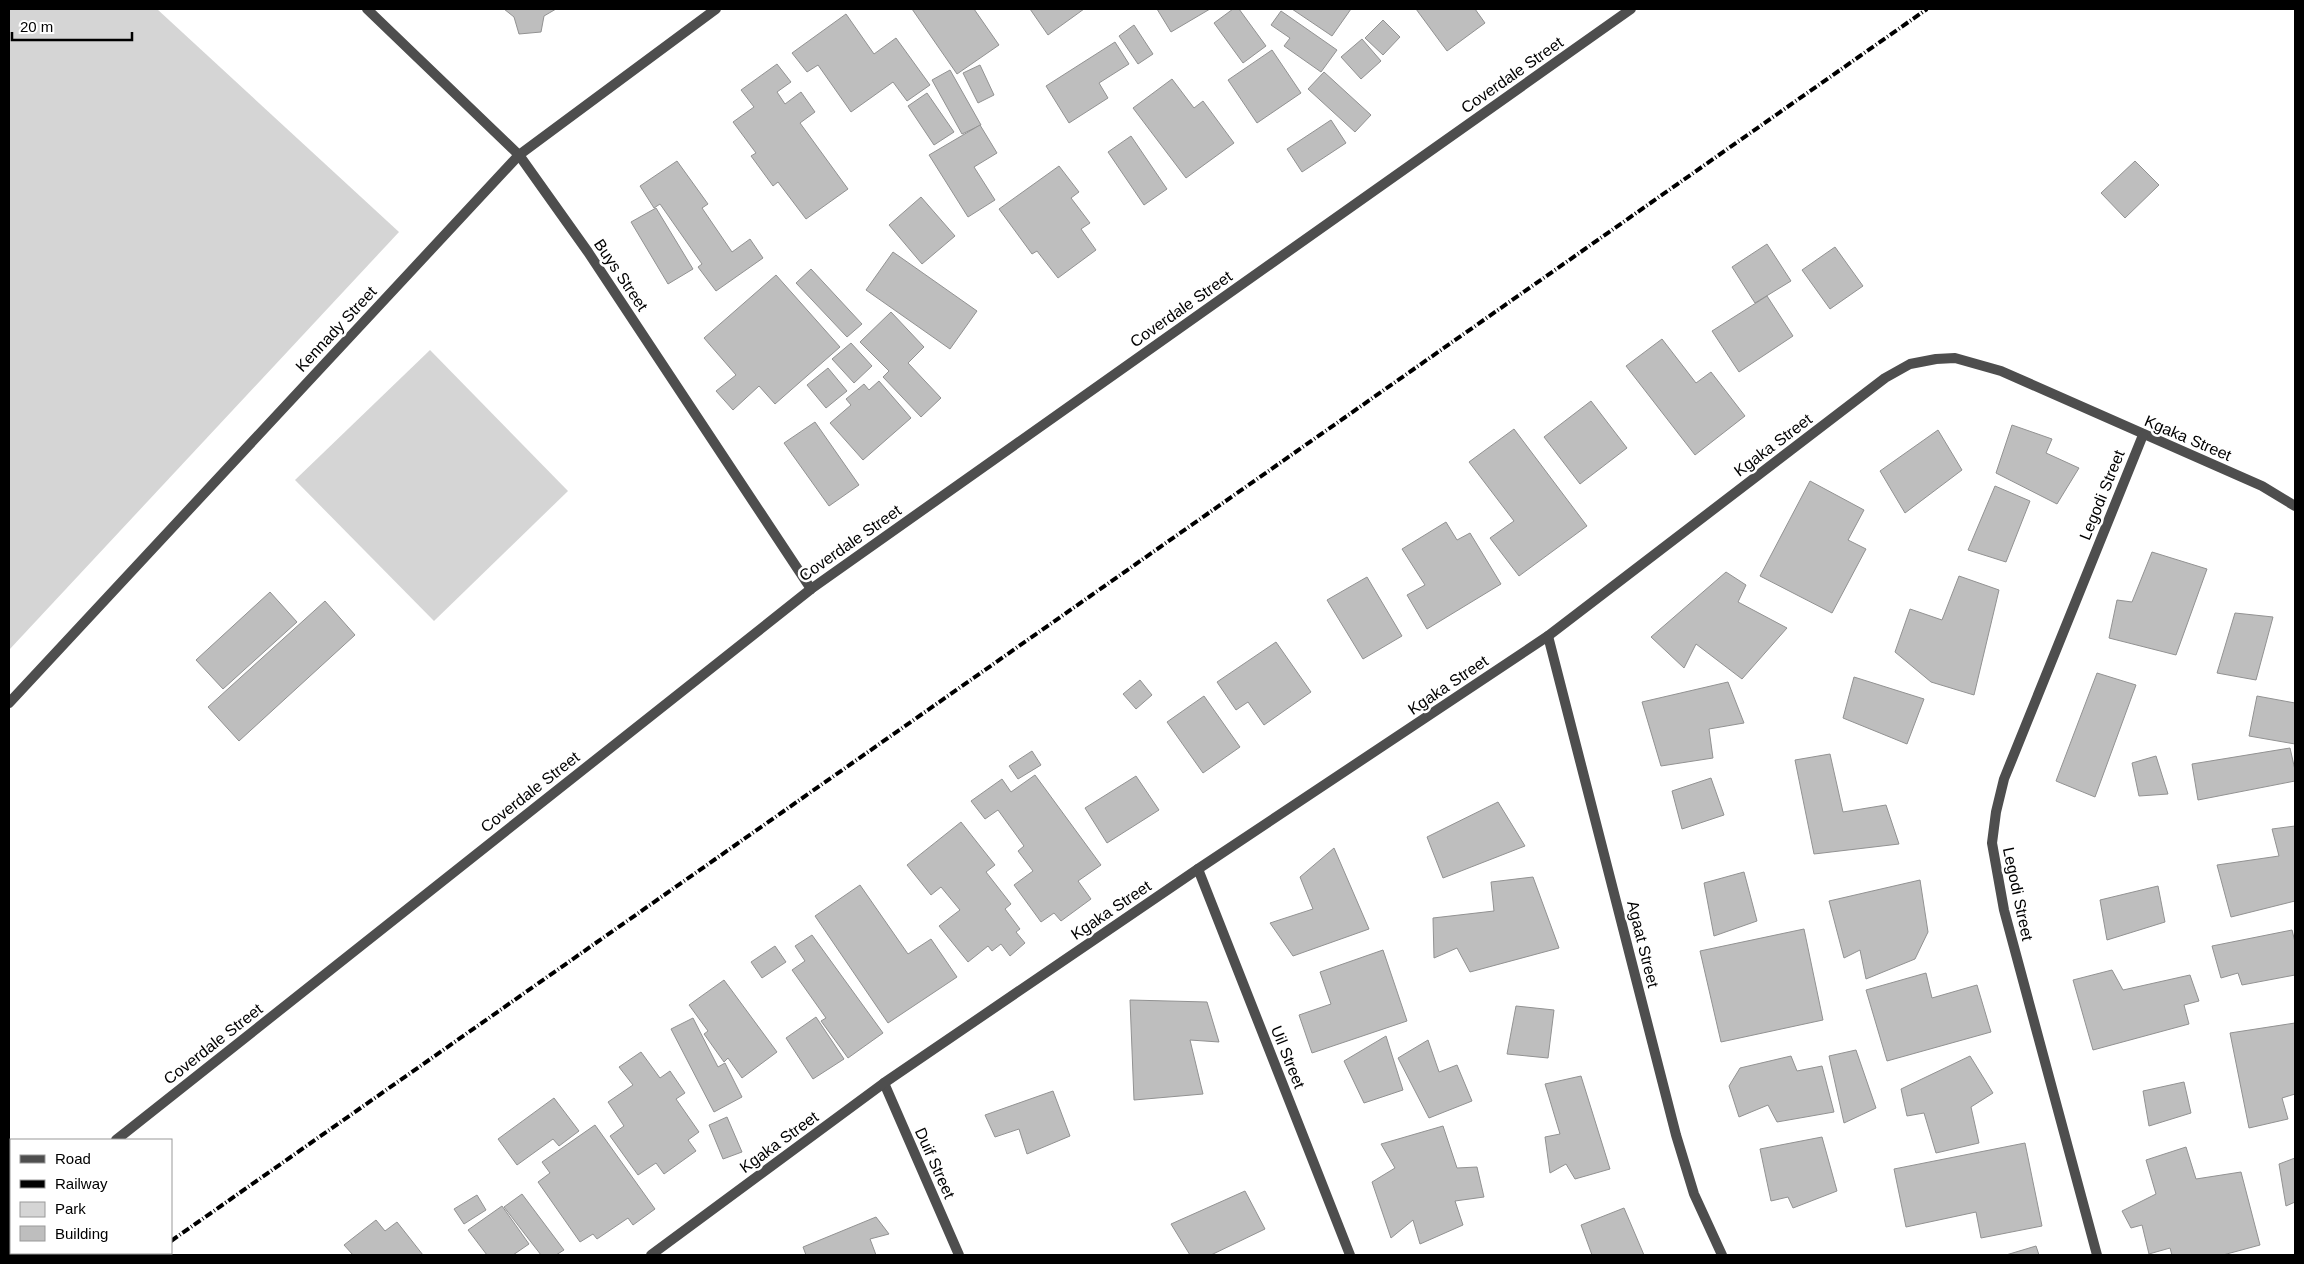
<svg xmlns="http://www.w3.org/2000/svg" width="2304" height="1264" font-family="Arial,sans-serif">
	<style>
		.green { fill: #d5d5d5 }
		.building { fill: #bebebe; stroke: #929292 }
		.lines { fill: none; stroke-linecap: round; stroke-linejoin: round }
		.minor { stroke: #4e4e4e; stroke-width: 10 }
		.rail { stroke: #000; stroke-width: 4; stroke-dasharray: 8 2.5 1 2.5; stroke-linecap: butt }
		.labels { text-anchor: middle; dominant-baseline: central; stroke-width: 5; stroke-linejoin: round; paint-order: stroke }
		.street-label { font-size: 16px; fill: #000; stroke: #fff }
	</style>
	<rect width="100%" height="100%" fill="#fff"/>
	<!-- green -->
	<g class="green">
		<polygon points="9,9 157,9 399,232 9,650"/>
		<polygon points="430,350 568,491 434,621 295,480"/>
	</g>
	<!-- building -->
	<g class="building">
		<polygon points="504,9 556,9 544,16 541,32 519,34 514,17"/>
		<polygon points="912,9 974,9 999,45 957,74"/>
		<polygon points="1030,9 1084,9 1048,35"/>
		<polygon points="1157,9 1210,9 1171,32"/>
		<polygon points="1233,9 1239,9 1266,46 1243,63 1214,23"/>
		<polygon points="1292,9 1351,9 1332,36"/>
		<polygon points="1416,9 1475,9 1485,23 1447,51"/>
		<polygon points="1281,11 1337,50 1321,72 1284,46 1290,38 1271,25"/>
		<polygon points="846,14 874,54 896,38 930,85 907,101 893,82 851,112 818,65 807,72 792,53"/>
		<polygon points="1383,20 1400,37 1383,55 1365,38"/>
		<polygon points="1134,25 1153,54 1138,64 1119,36"/>
		<polygon points="1362,39 1381,61 1361,79 1341,57"/>
		<polygon points="1115,42 1129,64 1099,83 1108,98 1069,123 1046,86"/>
		<polygon points="1272,50 1301,93 1257,123 1228,80"/>
		<polygon points="777,64 791,82 777,92 785,104 801,92 815,112 800,123 848,189 806,219 778,182 773,186 751,156 756,153 733,122 754,107 741,90"/>
		<polygon points="980,65 994,95 978,103 963,73"/>
		<polygon points="950,70 981,125 962,134 932,80"/>
		<polygon points="1324,72 1371,115 1355,132 1308,89"/>
		<polygon points="1172,79 1194,108 1203,101 1234,143 1186,178 1133,108"/>
		<polygon points="927,93 954,132 934,145 908,106"/>
		<polygon points="1331,120 1346,143 1302,172 1287,149"/>
		<polygon points="980,125 997,153 974,167 995,200 968,217 929,155"/>
		<polygon points="1131,136 1167,189 1144,205 1108,152"/>
		<polygon points="677,161 708,204 702,208 732,252 750,239 763,258 716,291 698,267 702,264 660,204 654,208 640,186"/>
		<polygon points="2135,161 2159,185 2125,218 2101,193"/>
		<polygon points="1059,166 1079,192 1071,198 1090,223 1081,229 1096,250 1058,278 1037,251 1032,254 999,209"/>
		<polygon points="921,197 955,236 922,264 889,225"/>
		<polygon points="656,208 693,269 668,284 631,222"/>
		<polygon points="1767,244 1791,281 1755,303 1732,267"/>
		<polygon points="1835,247 1863,286 1830,309 1802,270"/>
		<polygon points="893,252 977,311 950,349 866,290"/>
		<polygon points="811,269 862,324 847,337 796,283"/>
		<polygon points="776,275 840,347 775,404 759,386 733,410 716,391 736,375 704,338"/>
		<polygon points="1767,296 1793,336 1739,372 1712,331"/>
		<polygon points="891,312 924,347 908,363 941,398 921,417 883,377 889,371 860,342"/>
		<polygon points="1662,339 1696,383 1711,372 1745,416 1695,455 1626,366"/>
		<polygon points="851,343 872,366 854,383 832,359"/>
		<polygon points="828,368 847,391 826,408 807,385"/>
		<polygon points="879,381 911,418 863,460 830,423 851,405 846,399 864,384 869,390"/>
		<polygon points="1591,401 1627,448 1580,484 1544,437"/>
		<polygon points="815,422 859,485 829,506 784,443"/>
		<polygon points="2012,425 2052,439 2046,453 2079,468 2057,504 1996,473"/>
		<polygon points="1514,429 1587,526 1519,576 1490,538 1514,521 1469,462"/>
		<polygon points="1938,430 1962,470 1905,513 1880,471"/>
		<polygon points="1810,481 1864,510 1848,540 1866,549 1832,613 1760,576"/>
		<polygon points="1995,486 2030,501 2006,562 1968,550"/>
		<polygon points="1446,522 1457,540 1470,533 1501,584 1427,629 1407,595 1425,585 1402,549"/>
		<polygon points="2152,552 2207,569 2176,655 2109,638 2117,600 2132,602"/>
		<polygon points="1726,572 1746,585 1738,602 1787,628 1742,679 1696,644 1684,668 1651,637"/>
		<polygon points="1959,576 1999,590 1974,695 1931,682 1895,652 1910,609 1942,620"/>
		<polygon points="1367,577 1402,636 1363,659 1327,600"/>
		<polygon points="270,592 297,622 223,689 196,660"/>
		<polygon points="325,601 355,635 239,741 208,707"/>
		<polygon points="2235,613 2273,617 2256,680 2217,673"/>
		<polygon points="1276,642 1311,692 1264,725 1248,702 1236,710 1217,682"/>
		<polygon points="2097,673 2136,685 2095,797 2056,781"/>
		<polygon points="1854,677 1924,699 1907,744 1843,718"/>
		<polygon points="1140,680 1152,695 1136,709 1123,694"/>
		<polygon points="1728,682 1744,723 1709,729 1713,758 1661,766 1642,702"/>
		<polygon points="1204,696 1240,747 1203,773 1167,722"/>
		<polygon points="2257,696 2295,703 2295,744 2249,736"/>
		<polygon points="2290,748 2295,770 2295,781 2198,800 2192,764"/>
		<polygon points="1032,751 1041,765 1018,779 1009,766"/>
		<polygon points="1830,754 1843,812 1886,805 1899,844 1814,854 1795,760"/>
		<polygon points="2156,756 2168,794 2139,796 2132,763"/>
		<polygon points="1035,775 1101,865 1078,881 1091,899 1061,921 1054,913 1041,922 1014,885 1033,871 1018,851 1024,846 998,810 985,819 971,801 1002,779 1011,792"/>
		<polygon points="1136,776 1159,810 1107,843 1085,808"/>
		<polygon points="1711,778 1724,815 1682,829 1672,791"/>
		<polygon points="1498,802 1525,846 1443,878 1427,837"/>
		<polygon points="961,822 995,865 986,872 1011,904 1005,909 1020,929 1016,932 1025,943 1010,956 1001,944 992,951 988,946 968,962 939,926 960,910 941,887 931,895 907,865"/>
		<polygon points="2295,826 2295,901 2231,917 2217,865 2279,856 2272,829"/>
		<polygon points="1334,848 1369,929 1293,956 1270,923 1313,909 1300,877"/>
		<polygon points="1744,872 1757,921 1714,936 1704,883"/>
		<polygon points="1533,877 1559,948 1470,972 1457,948 1434,958 1433,918 1494,911 1491,882"/>
		<polygon points="1920,880 1928,932 1915,959 1866,979 1860,950 1844,958 1829,901"/>
		<polygon points="860,885 908,954 931,939 957,977 888,1023 815,916"/>
		<polygon points="2158,886 2165,922 2107,940 2100,900"/>
		<polygon points="1804,929 1823,1020 1721,1042 1700,951"/>
		<polygon points="2292,930 2295,942 2295,975 2242,985 2238,973 2221,978 2212,946"/>
		<polygon points="812,935 883,1033 848,1058 821,1021 826,1018 792,970 805,961 795,946"/>
		<polygon points="775,946 786,962 762,978 751,962"/>
		<polygon points="1383,950 1407,1021 1312,1053 1299,1015 1331,1004 1320,972"/>
		<polygon points="2112,970 2123,990 2190,975 2199,1001 2184,1005 2189,1024 2093,1050 2073,980"/>
		<polygon points="1926,973 1932,998 1977,985 1991,1032 1887,1061 1866,990"/>
		<polygon points="724,980 777,1052 742,1078 728,1058 724,1062 704,1034 708,1031 689,1005"/>
		<polygon points="1130,1000 1207,1002 1219,1042 1190,1040 1203,1094 1134,1100"/>
		<polygon points="1516,1006 1554,1010 1548,1058 1507,1054"/>
		<polygon points="816,1017 844,1059 813,1079 786,1038"/>
		<polygon points="693,1018 718,1067 725,1063 742,1097 714,1112 671,1029"/>
		<polygon points="2295,1023 2295,1094 2282,1098 2288,1119 2249,1128 2230,1033"/>
		<polygon points="1386,1036 1403,1090 1364,1103 1344,1061"/>
		<polygon points="1428,1040 1439,1072 1457,1065 1472,1101 1429,1118 1398,1058"/>
		<polygon points="1856,1050 1876,1108 1844,1123 1829,1056"/>
		<polygon points="641,1052 660,1078 670,1071 685,1093 676,1099 699,1132 688,1140 696,1151 664,1174 656,1163 638,1175 610,1136 624,1126 608,1102 633,1085 619,1067"/>
		<polygon points="1791,1056 1797,1071 1822,1066 1834,1112 1777,1122 1768,1105 1739,1117 1729,1086 1740,1068"/>
		<polygon points="1970,1056 1993,1093 1971,1107 1979,1143 1936,1153 1924,1113 1907,1116 1901,1089"/>
		<polygon points="1581,1076 1610,1169 1575,1179 1566,1164 1550,1173 1545,1137 1560,1134 1545,1084"/>
		<polygon points="2184,1082 2191,1113 2149,1126 2143,1091"/>
		<polygon points="1053,1091 1070,1136 1027,1154 1019,1129 995,1137 985,1115"/>
		<polygon points="554,1098 579,1131 559,1146 553,1139 517,1165 498,1139"/>
		<polygon points="727,1117 742,1152 723,1159 709,1125"/>
		<polygon points="595,1125 655,1209 633,1225 628,1218 597,1239 593,1234 580,1242 538,1182 550,1173 542,1162"/>
		<polygon points="1443,1126 1457,1168 1477,1167 1484,1197 1455,1201 1463,1225 1420,1244 1413,1220 1391,1238 1372,1182 1395,1168 1381,1144"/>
		<polygon points="1822,1137 1837,1191 1793,1208 1788,1197 1771,1201 1760,1149"/>
		<polygon points="2025,1143 2042,1226 1981,1238 1976,1212 1906,1227 1894,1169"/>
		<polygon points="2186,1147 2196,1179 2241,1172 2260,1245 2223,1255 2172,1255 2170,1248 2149,1254 2142,1225 2131,1228 2122,1211 2156,1194 2146,1160"/>
		<polygon points="2295,1158 2295,1202 2286,1206 2279,1164"/>
		<polygon points="1245,1191 1265,1229 1211,1255 1190,1255 1171,1224"/>
		<polygon points="522,1194 564,1250 556,1255 541,1255 504,1207"/>
		<polygon points="477,1195 486,1210 464,1224 454,1209"/>
		<polygon points="502,1206 529,1244 513,1255 487,1255 468,1230"/>
		<polygon points="1624,1208 1644,1255 1592,1255 1581,1225"/>
		<polygon points="876,1217 889,1234 870,1239 876,1255 806,1255 803,1247"/>
		<polygon points="376,1220 385,1231 397,1222 423,1255 353,1255 344,1245"/>
		<polygon points="2036,1246 2039,1255 2006,1255"/>
	</g>
	<g class="lines">
		<!-- minor -->
		<g class="minor">
			<polyline points="367,9 519,155 588,252 811,589"/>
			<polyline points="1548,636 1676,1135 1694,1194 1722,1255"/>
			<polyline points="9,703 519,155 716,9"/>
			<polyline points="1198,869 1350,1255"/>
			<polyline points="884,1083 959,1255"/>
			<polyline points="116,1140 811,589 1631,9"/>
			<polyline points="9,1225 11,1223"/>
			<polyline points="651,1255 884,1083 1198,869 1548,636 1885,378 1910,364 1936,359 1955,358 2001,371 2262,486 2295,506"/>
			<polyline points="2097,1255 2004,910 1992,843 1996,812 2004,779 2143,435"/>
		</g>
		<!-- rail -->
		<g class="rail">
			<polyline points="171,1241 1927,9"/>
			<polyline points="151,1255 155,1253"/>
		</g>
	</g>
	<g class="labels">
		<!-- street labels -->
		<g class="street-label">
			<text transform="translate(1512 75) rotate(-35)">Coverdale Street</text>
			<text transform="translate(621 275) rotate(56)">Buys Street</text>
			<text transform="translate(1181 309) rotate(-35)">Coverdale Street</text>
			<text transform="translate(336 329) rotate(-47)">Kennady Street</text>
			<text transform="translate(2188 438) rotate(23)">Kgaka Street</text>
			<text transform="translate(1773 445) rotate(-37)">Kgaka Street</text>
			<text transform="translate(2102 495) rotate(-68)">Legodi Street</text>
			<text transform="translate(850 543) rotate(-35)">Coverdale Street</text>
			<text transform="translate(1448 685) rotate(-34)">Kgaka Street</text>
			<text transform="translate(530 792) rotate(-38)">Coverdale Street</text>
			<text transform="translate(2018 894) rotate(78)">Legodi Street</text>
			<text transform="translate(1111 910) rotate(-34)">Kgaka Street</text>
			<text transform="translate(1643 944) rotate(76)">Agaat Street</text>
			<text transform="translate(213 1044) rotate(-38)">Coverdale Street</text>
			<text transform="translate(1288 1057) rotate(68)">Uil Street</text>
			<text transform="translate(779 1142) rotate(-36)">Kgaka Street</text>
			<text transform="translate(935 1163) rotate(66)">Duif Street</text>
		</g>
	</g>
	<!-- border -->
	<rect width="2304" height="1264" fill="none" stroke="#000000" stroke-width="20"/>
	<!-- legend -->
	<rect x="10" y="1139" width="162" height="115" fill="#ffffff" stroke="#999999"/>
	<rect x="20" y="1155" width="25" height="8" fill="#4e4e4e" stroke="#999999"/>
	<text x="55" y="1164" font-size="15" fill="#000000">Road</text>
	<rect x="20" y="1180" width="25" height="8" fill="#000000" stroke="#999999"/>
	<text x="55" y="1189" font-size="15" fill="#000000">Railway</text>
	<rect x="20" y="1202" width="25" height="15" fill="#d5d5d5" stroke="#999999"/>
	<text x="55" y="1214" font-size="15" fill="#000000">Park</text>
	<rect x="20" y="1226" width="25" height="15" fill="#bebebe" stroke="#999999"/>
	<text x="55" y="1239" font-size="15" fill="#000000">Building</text>
	<!-- scale -->
	<path d="M12 32v8h120v-8" fill="none" stroke="#000000" stroke-width="2.5"/>
	<text x="20" y="32" font-size="15" fill="#000000" stroke="#ffffff" stroke-width="4" paint-order="stroke">20 m</text>
</svg>
